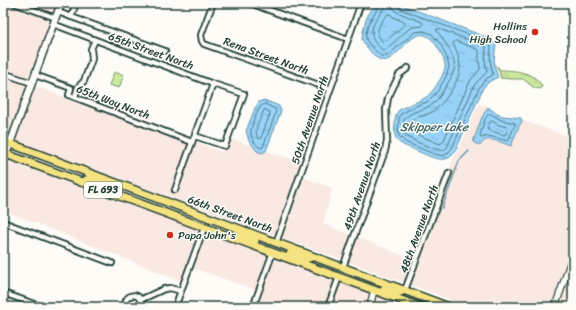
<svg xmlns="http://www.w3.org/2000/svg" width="576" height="310" font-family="Sriracha,sans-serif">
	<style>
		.built { fill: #fae8e3 }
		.wetland { fill: url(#wetland-marsh); stroke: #76936a }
		.park { fill: #cce9a0; stroke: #76936a }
		.water { fill: url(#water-ripples); stroke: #6796aa }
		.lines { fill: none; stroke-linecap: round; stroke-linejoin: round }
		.shore { stroke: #4f7982; stroke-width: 1 }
		.stream { stroke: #6796aa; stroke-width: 1.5 }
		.minor-casing { stroke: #1f3d34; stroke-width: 8 }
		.tertiary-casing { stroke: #1f3d34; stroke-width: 8 }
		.secondary-casing { stroke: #1f3d34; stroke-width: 9 }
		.primary-casing { stroke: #1f3d34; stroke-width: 10 }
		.minor { stroke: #fdfcf7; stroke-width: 4.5 }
		.tertiary { stroke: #fdfcf7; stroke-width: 5.5 }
		.secondary { stroke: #fdfcf7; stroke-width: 6 }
		.primary { stroke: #f5e382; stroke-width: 7 }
		.poi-dot { fill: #c8321e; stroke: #fdfcf7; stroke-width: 1.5 }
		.labels { text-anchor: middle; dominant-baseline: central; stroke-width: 3; stroke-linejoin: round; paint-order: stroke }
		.shield { fill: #fdfcf7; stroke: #62766e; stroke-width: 1 }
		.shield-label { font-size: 10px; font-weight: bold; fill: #1f3d34 }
		.poi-label { font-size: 11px; fill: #1f3d34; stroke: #fdfcf7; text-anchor: end }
		.street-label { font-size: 11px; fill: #1f3d34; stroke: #fdfcf7 }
		.water-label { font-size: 12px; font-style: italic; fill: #3d6265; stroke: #fdfcf7 }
	</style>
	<defs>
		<pattern id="wetland-marsh" width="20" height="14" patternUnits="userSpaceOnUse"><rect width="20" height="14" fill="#cce9a0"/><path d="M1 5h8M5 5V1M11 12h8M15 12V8" fill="none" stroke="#afc98a"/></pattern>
		<pattern id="water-ripples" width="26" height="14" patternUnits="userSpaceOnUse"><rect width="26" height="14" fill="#97d2f8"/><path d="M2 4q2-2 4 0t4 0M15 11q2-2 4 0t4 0" fill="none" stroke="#82b5d5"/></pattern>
	</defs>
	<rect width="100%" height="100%" fill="#fdfcf7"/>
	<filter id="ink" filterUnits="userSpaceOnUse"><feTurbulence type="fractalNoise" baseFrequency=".025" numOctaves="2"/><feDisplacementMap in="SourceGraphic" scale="8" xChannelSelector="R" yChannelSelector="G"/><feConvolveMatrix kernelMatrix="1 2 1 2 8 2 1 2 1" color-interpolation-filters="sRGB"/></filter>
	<g filter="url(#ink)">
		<!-- built -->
		<g class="built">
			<polygon points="3,3 7,3 52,19 30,80 3,70"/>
			<polygon points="22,3 58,3 54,15"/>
			<polygon points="3,76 29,85 9,138 3,136"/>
			<polygon points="37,78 35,86 189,143 172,191 177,193 195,142 222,152 224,149 227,149 230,139 253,146 257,151 262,153 266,151 302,162 276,236 14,140"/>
			<polygon points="479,104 488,107 482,117 483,141 488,140 494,141 511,146 519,126 522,123 521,120 573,138 573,247 552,307 470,307 411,285 452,172 449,171 455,155 458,151"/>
			<polygon points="8,158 200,229 182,279 181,281 3,210 3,171"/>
			<polygon points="302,177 332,188 323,224 352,235 343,260 281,238"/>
			<polygon points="205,231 269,255 256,290 192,268 191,269"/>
			<polygon points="357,237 414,260 406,283 348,262"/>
			<polygon points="274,257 335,280 325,307 310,307 293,301 290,307 266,307 257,303"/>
			<polygon points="573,263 573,307 558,307"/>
			<polygon points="340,282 370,293 368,302 369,307 331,307"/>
			<polygon points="375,295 407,307 374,307 374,302"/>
		</g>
		<!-- wetland -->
		<path class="wetland" d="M497,66L500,70C514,70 536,72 542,87L539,89L533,87L523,79H511L500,78L501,77Z"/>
		<!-- park -->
		<polygon class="park" points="114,72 124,75 119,88 109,85"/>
		<!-- water -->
		<g class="water">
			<path d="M379,3H397L491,39L496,45C494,59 493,63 498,77L490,81L483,88L456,150C454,152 452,156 450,157C441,164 422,153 413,149C397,143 393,141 395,123C395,119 396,114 398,111C402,107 417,102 423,99C431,96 443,77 445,68C446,62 441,53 438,48C416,10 399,66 381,60C374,58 366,46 362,40C363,27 366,11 379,3Z"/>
			<polygon points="264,100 279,106 281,111 266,151 262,153 257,151 249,141 246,131 255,108 259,102"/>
			<path d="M488,107L497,114L503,116L521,118L522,122L519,126L511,146C505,144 490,137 484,141C483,142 481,144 480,146L473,142L482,117Z"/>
		</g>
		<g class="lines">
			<!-- shore -->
			<g class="shore">
				<path d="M380,3C379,8 375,12 372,17C369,22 365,32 366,38C367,43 373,48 376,51C380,56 381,57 387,56L415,32L424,31L432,34L441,45L447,58L449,67L446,77L437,92L427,102L418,105L401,114L399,119L398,131L399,136L405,142L434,154L443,156L447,154L452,148L480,86L487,78L493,75L490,60L491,46L488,42L400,9L398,6V3"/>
				<path d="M385,3C385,10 379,14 376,20C368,33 372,43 384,51L410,28L413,27L422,26L423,24L422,22L397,12L393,8L392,3"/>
				<path d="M388,14H390L395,18L404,22L405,24L385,42L384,43C372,33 380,23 388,14Z"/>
				<path d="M437,29H439L485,46L486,48L485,60L487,72L475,84L448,145C448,146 445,150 444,150C439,152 408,139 405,135C402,131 403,124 404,120C407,113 422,110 428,107C435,104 441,95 444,89C448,83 452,77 454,70C457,57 444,41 437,31Z"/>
				<path d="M456,41L479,50V60L480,69L470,81L443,142L440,144L411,132L409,130L410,122C416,116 425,116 432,112C444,104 460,81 460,67C460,59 456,51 453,43L454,42Z"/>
				<path d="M265,104L275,109L276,112L263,147L261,148C256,146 251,139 251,133C250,128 258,108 262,105C263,105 264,105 265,104Z"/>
				<path d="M266,110L270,112V114L261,138L259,139C252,131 260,121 263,112L264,110Z"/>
				<polygon points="489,114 491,114 501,120 515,123 515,125 508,141 488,136 482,138 480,137 480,135 485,119"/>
				<polygon points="492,121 499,125 507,127 508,129 506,134 504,135 488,130 487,129 490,122"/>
			</g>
			<!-- stream -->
			<polyline class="stream" points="442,208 459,161 469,151"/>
			<defs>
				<g id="minor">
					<polyline points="14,3 56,18"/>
					<polyline points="213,3 201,35 202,41 204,44 330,89"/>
					<polyline points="250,3 348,39"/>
					<polyline points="58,12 165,51"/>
					<polyline points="71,17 76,3"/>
					<polyline points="53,24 213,84 244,94 225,146 195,136"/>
					<polyline points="3,73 32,83"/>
					<polyline points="35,75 71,88 69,95 192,142"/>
					<polyline points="75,97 78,87 84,81 92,59 91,49 95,40"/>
					<polyline points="175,190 213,84"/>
					<polyline points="3,222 112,263"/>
					<polyline points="276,243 361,3"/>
					<polyline points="343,267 385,151 387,141 386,110 388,98 399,75 408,68"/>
					<polyline points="405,290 449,173"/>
					<polyline points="3,293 43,307"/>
					<polyline points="140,300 164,289 170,288 181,291"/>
					<path d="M126,307C122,292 145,291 140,307"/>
					<polyline points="175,307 204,228"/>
					<polyline points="253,307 273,252"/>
					<polyline points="328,307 339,277"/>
				</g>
				<g id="tertiary">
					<polyline points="372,307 371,302 374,290"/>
					<polyline points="555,307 573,255"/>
				</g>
				<polyline id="secondary" points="3,163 61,3"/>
				<g id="primary">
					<polyline points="3,141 449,307"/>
					<polyline points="3,153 420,307"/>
					<polyline points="81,182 89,179 105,184 108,183 109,181"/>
					<polyline points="229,235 238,235 255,241"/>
					<polyline points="290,254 304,259 312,257"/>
					<path d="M384,289C392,292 398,295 405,290"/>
				</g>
			</defs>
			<!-- minor casing -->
			<use href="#minor" class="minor-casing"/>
			<!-- tertiary casing -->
			<use href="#tertiary" class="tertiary-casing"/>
			<!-- secondary casing -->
			<use href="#secondary" class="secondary-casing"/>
			<!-- primary casing -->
			<use href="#primary" class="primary-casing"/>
			<!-- minor -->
			<use href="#minor" class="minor"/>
			<!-- tertiary -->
			<use href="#tertiary" class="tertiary"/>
			<!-- secondary -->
			<use href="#secondary" class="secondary"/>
			<!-- primary -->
			<use href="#primary" class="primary"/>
		</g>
	</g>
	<!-- markers -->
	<g class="poi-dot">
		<circle cx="535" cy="32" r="4"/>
		<circle cx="170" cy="235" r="4"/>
	</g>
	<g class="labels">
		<!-- shield labels -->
		<rect class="shield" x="84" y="182" width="38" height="16" rx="3"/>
		<g class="shield-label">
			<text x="103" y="190">FL 693</text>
		</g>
		<!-- poi labels -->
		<g class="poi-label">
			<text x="527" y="26">Hollins<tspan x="527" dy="13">High School</tspan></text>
			<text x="178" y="235" text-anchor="start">Papa John's</text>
		</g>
		<!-- street labels -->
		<g class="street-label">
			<text transform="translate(151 51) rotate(20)">65th Street North</text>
			<text transform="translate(266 56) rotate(20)">Rena Street North</text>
			<text transform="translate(113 102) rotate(21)">65th Way North</text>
			<text transform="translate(310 120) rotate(-71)">50th Avenue North</text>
			<text transform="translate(362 186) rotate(-71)">49th Avenue North</text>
			<text transform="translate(230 214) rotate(20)">66th Street North</text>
			<text transform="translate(419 229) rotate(-70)">48th Avenue North</text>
		</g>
		<!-- water labels -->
		<g class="water-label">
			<text x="434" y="127">Skipper Lake</text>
		</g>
	</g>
	<!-- margin -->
	<rect width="576" height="310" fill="none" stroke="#fdfcf7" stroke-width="16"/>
	<rect x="8" y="8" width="560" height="294" fill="none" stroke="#1f3d34" stroke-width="1.5" filter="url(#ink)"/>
</svg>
